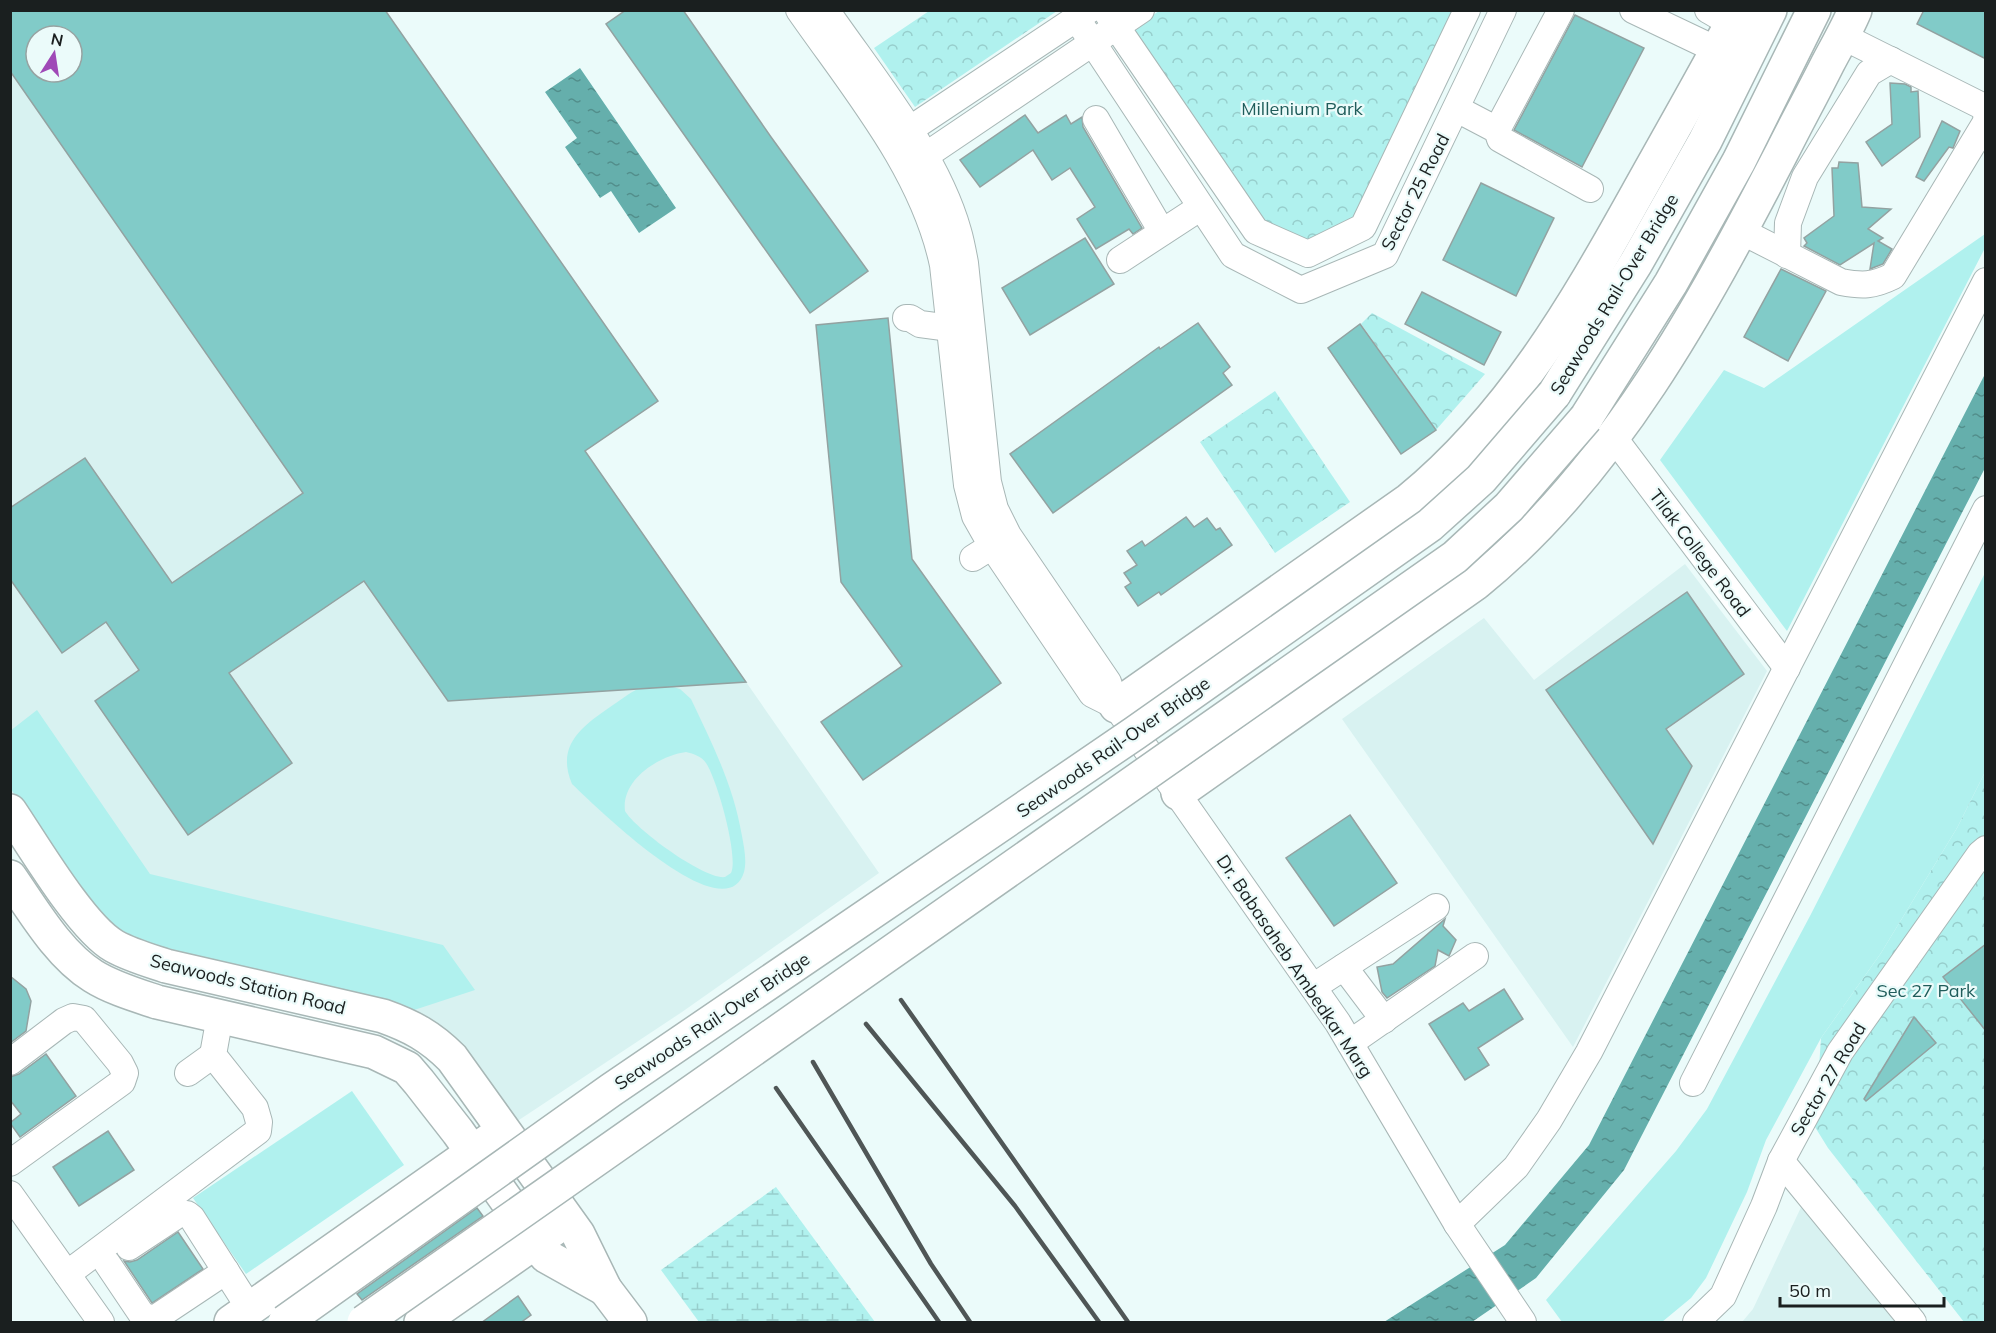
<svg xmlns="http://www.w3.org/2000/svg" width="1996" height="1333" font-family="Mulish,sans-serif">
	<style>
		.built { fill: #d8f2f1; fill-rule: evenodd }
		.green { fill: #b0f1ee; fill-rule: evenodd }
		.wetland { fill: url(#wetland-marsh) }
		.park { fill: url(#park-crowns) }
		.water { fill: url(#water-ripples) }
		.building { fill: #81cbc8; stroke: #93a2a1; stroke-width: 1.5; fill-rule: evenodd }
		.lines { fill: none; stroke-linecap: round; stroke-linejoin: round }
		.minor-casing { stroke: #a8b7b6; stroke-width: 28 }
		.major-casing { stroke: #a8b7b6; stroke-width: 36 }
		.minor { stroke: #fff; stroke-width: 26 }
		.major { stroke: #fff; stroke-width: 33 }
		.rail { stroke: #4f5656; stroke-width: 4.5 }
		.major-bridge-casing { stroke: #a8b7b6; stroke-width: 36; stroke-linecap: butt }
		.major-bridge { stroke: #fff; stroke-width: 33 }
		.labels { text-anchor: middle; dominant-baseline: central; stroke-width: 4.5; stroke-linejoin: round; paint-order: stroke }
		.park-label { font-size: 18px; fill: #1f5d5b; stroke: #ebfbfa }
		.street-label { font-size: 18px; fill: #1a1f1f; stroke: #ebfbfa }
	</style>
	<defs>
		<pattern id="wetland-marsh" width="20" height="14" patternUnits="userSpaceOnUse" patternTransform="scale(1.5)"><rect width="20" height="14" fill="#b0f1ee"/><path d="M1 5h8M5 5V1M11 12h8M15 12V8" fill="none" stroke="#97cecc"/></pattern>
		<pattern id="park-crowns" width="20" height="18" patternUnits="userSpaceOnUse" patternTransform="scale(1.5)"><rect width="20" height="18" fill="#b0f1ee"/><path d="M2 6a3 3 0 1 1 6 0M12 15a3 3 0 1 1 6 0" fill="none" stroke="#97cecc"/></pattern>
		<pattern id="water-ripples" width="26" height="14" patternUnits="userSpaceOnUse" patternTransform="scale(1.5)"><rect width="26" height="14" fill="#65afac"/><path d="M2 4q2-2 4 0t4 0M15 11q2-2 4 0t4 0" fill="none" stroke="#528e8b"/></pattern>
	</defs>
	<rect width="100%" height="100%" fill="#ebfbfa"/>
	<!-- built -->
	<g class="built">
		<path d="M10,11H279L879,873L682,1012L504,1130L452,1057L11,811ZM36,36H72V72H36Z"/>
		<polygon points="1685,564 1767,671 1573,1047 1342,719 1484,618 1534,680"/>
		<polygon points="1804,1201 1902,1322 1742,1322 1753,1309"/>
	</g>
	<!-- green -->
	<g class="green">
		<polygon points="1985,234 1985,248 1787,631 1660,460 1724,370 1764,388"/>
		<polygon points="1985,573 1985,772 1957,828 1881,953 1821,1038 1766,1140 1747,1192 1706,1278 1691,1298 1662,1322 1562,1322 1546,1300 1676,1151 1707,1109 1810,916"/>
		<path d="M670,686L680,689L691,699C713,746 733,784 742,836C744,847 747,861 744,872C725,935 591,802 572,784C555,744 584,725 613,705C622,699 632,691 642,687C650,685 661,686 670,686ZM686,752C694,754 701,756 706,763C717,779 739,857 731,873L725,877C705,880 635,829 625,811C621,780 658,756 686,752Z"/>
		<polygon points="37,710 150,874 443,945 475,990 408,1012 157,950 119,934 85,897 11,789 10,731"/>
		<polygon points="352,1091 404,1165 246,1274 193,1198"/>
	</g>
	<!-- wetland -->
	<polygon class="wetland" points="776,1187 875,1322 699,1322 661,1270"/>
	<!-- park -->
	<g class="park">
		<polygon points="929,11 929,10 1057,11 915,107 874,48"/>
		<polygon points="1159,11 1456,11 1356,219 1310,242 1261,220 1131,30"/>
		<polygon points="1372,313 1485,374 1436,430 1361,324"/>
		<polygon points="1275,391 1350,502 1275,553 1200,442"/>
		<polygon points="1985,772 1985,1322 1964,1322 1828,1148 1815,1127 1821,1038 1881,953 1957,828"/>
	</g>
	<!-- water -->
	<g class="water">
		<polygon points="580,68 676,208 639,233 611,191 600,198 565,147 577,138 545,92"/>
		<polygon points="1985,374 1985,468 1624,1170 1536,1278 1472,1322 1384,1322 1505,1245 1589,1145"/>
	</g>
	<!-- building -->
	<g class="building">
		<path d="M10,10H385L658,401L585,451L746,682L448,701L364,581L229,673L292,763L188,835L95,701L139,670L106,622L62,653L10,579V508L85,458L172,583L303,493L10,71ZM36,36H72V72H36Z"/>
		<polygon points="626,10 683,10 771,137 868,271 810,313 606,24"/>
		<polygon points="1924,10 1986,10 1986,59 1917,24"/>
		<polygon points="1575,15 1644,48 1582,167 1514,130"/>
		<polygon points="1890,83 1905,84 1911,87 1911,92 1918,91 1920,137 1882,166 1866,142 1892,124"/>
		<polygon points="1025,115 1038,133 1066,115 1071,124 1082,117 1083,127 1142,228 1133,234 1129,229 1096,249 1077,219 1095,207 1070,168 1052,180 1033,150 980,187 960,160"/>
		<polygon points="1942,121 1960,131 1953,148 1949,147 1924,181 1916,177"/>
		<polygon points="1839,162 1858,163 1862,207 1891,209 1868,229 1883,238 1878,241 1892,249 1883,264 1875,267 1870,269 1874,243 1840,265 1804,246 1807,243 1804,238 1834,216 1832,168 1838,168"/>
		<polygon points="1481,183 1554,218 1516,296 1443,260"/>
		<polygon points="1085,238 1114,284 1030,335 1002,288"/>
		<polygon points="1781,269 1826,291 1788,361 1744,337"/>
		<polygon points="1422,292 1501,332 1484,365 1405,324"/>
		<polygon points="888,318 912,559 1001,683 863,780 821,722 902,666 841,582 816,325"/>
		<polygon points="1198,323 1230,367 1223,373 1232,385 1053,513 1010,454 1159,347 1160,349"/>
		<polygon points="1360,324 1436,430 1401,454 1328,348"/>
		<polygon points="1186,517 1194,527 1207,518 1216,530 1220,528 1232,545 1161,595 1159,592 1138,606 1125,587 1131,583 1124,573 1137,565 1127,551 1142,541 1145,546"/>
		<polygon points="1687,592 1744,674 1666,729 1692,766 1653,844 1546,690"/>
		<polygon points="1350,815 1397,883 1334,926 1286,858"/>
		<polygon points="1445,919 1443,926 1456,940 1449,956 1438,950 1435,966 1387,998 1382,992 1377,967 1393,964"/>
		<polygon points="1986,944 1986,1031 1943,977"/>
		<polygon points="10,976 26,989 31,1001 26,1031 10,1043"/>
		<polygon points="1504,989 1523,1019 1478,1048 1489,1065 1465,1080 1429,1024 1463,1003 1469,1011"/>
		<polygon points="1914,1017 1936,1043 1866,1101 1864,1099"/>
		<polygon points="46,1054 76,1096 20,1137 10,1123 21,1114 10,1100 10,1077 19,1074"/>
		<polygon points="108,1131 134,1170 79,1206 53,1167"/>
		<polygon points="477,1208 483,1216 362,1300 357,1294"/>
		<polygon points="178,1232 203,1269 152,1303 124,1261 130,1262 137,1260"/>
		<polygon points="518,1296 531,1315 520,1323 481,1323"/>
	</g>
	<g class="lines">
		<defs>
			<g id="minor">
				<path d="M799,10C854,89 923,170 943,265L967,485L975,516L992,546L1092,694L1116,706"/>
				<path d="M826,10C872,77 936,153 958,231C961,241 963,252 965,263L988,482L995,509L1008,535L1108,682L1116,706L1338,1023L1457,1224L1523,1322"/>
				<polyline points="1089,10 909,130 900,156 925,156 1141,10"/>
				<polyline points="1105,10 1256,231 1308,254 1363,227 1467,10"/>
				<polyline points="1633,10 1717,50"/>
				<polyline points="1708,10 1732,24"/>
				<polyline points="1077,19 1233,255 1301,290 1385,255 1503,10"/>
				<polyline points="1842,36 1984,107 1986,114"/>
				<polyline points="1457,109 1497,130 1500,139 1590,189"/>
				<polyline points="1096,119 1162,232"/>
				<polyline points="1497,130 1561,10"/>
				<path d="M1739,230L1841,282C1862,286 1873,286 1893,276L1986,122"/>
				<polyline points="1787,255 1788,223 1805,177 1869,73 1891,60"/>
				<polyline points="1120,260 1201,207"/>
				<polyline points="906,318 910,318 920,324 950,328"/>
				<polyline points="1614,438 1787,668"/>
				<polyline points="973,558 992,546"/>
				<polyline points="1344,967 1384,1020"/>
				<polyline points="1313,987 1436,907"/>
				<polyline points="1350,1043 1475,956"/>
				<polyline points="10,1062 64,1021 73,1017 84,1019 120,1063 125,1073 122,1082 10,1163"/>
				<polyline points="188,1073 213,1055"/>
				<polyline points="1693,1083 1986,509"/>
				<polyline points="1781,1161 1913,1322"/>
				<polyline points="10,1194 101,1322"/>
				<polyline points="1457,1224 1516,1167 1549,1120 1589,1052 1986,281"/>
				<polyline points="129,1247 179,1214 187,1214 192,1218 250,1309"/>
				<polyline points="107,1263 142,1315 150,1318 157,1317 226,1271"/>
				<polyline points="67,1274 258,1131 259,1122 255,1108 213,1055 220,1016"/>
				<polyline points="1696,1322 1723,1296 1764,1206 1781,1161 1840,1052 1980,854 1986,849"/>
			</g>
			<g id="major">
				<polyline points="1554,394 1636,263 1705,141 1770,10"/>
				<polyline points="1586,418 1671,283 1739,161 1814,10"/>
				<path d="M1116,706L1409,500C1511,416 1574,307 1637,194C1671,133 1706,72 1739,10"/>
				<path d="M1178,793L1476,583C1613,472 1702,306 1782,152C1797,122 1813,93 1828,63C1837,46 1847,29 1855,10"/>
				<path d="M10,811C33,845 81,927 114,946C130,955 148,960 166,966L383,1016C411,1026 430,1036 452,1058L578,1234L605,1289L630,1322"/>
				<path d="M10,877C33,910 58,954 93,976C112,988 136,995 157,1002L374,1052L407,1068L419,1082L458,1132L546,1256L605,1289"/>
				<polyline points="231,1322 490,1140"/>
				<polyline points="421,1322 554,1229"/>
			</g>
		</defs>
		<!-- minor casing -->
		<use href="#minor" class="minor-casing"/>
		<!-- major casing -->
		<use href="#major" class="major-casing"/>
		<!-- minor -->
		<use href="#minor" class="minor"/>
		<!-- major -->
		<use href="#major" class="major"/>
		<!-- rail -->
		<g class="rail">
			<polyline points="901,1000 1128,1322"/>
			<polyline points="866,1024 1015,1206 1099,1322"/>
			<polyline points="813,1062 931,1264 970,1322"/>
			<polyline points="776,1088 939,1322"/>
		</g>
		<defs>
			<g id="major-bridge">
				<polyline points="285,1322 611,1090 1135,733 1430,525 1481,479 1554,394"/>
				<polyline points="364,1322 1455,557 1509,507 1586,418"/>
			</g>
		</defs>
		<!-- major-bridge casing -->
		<use href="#major-bridge" class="major-bridge-casing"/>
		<!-- major-bridge -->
		<use href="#major-bridge" class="major-bridge"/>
	</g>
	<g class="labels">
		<!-- park labels -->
		<g class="park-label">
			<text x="1302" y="108">Millenium Park</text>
			<text x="1926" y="990">Sec 27 Park</text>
		</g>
		<!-- street labels -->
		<g class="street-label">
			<text transform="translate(1415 192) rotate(-63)">Sector 25 Road</text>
			<text transform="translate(1614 294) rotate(-59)">Seawoods Rail-Over Bridge</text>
			<text transform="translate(1700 553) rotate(53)">Tilak College Road</text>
			<text transform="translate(1113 747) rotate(-35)">Seawoods Rail-Over Bridge</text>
			<text transform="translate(1295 966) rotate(56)">Dr. Babasaheb Ambedkar Marg</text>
			<text transform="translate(248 984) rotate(14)">Seawoods Station Road</text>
			<text transform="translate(712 1021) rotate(-34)">Seawoods Rail-Over Bridge</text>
			<text transform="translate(1828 1079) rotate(-59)">Sector 27 Road</text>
		</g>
	</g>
	<!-- border -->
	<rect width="1996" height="1333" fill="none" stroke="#1a1f1f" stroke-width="24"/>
	<!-- north arrow -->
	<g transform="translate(54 54) rotate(12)"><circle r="28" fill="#ebfbfa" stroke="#97a3a2" stroke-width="1.5"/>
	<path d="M0-4.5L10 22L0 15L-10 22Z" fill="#9f49b7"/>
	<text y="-9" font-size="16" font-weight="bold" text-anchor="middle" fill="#1a1f1f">N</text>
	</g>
	<!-- scale -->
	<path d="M1780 1297v9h164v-9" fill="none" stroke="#1a1f1f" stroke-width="3"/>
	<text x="1789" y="1297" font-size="18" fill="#1a1f1f" stroke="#ebfbfa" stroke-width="4.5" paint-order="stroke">50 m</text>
</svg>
